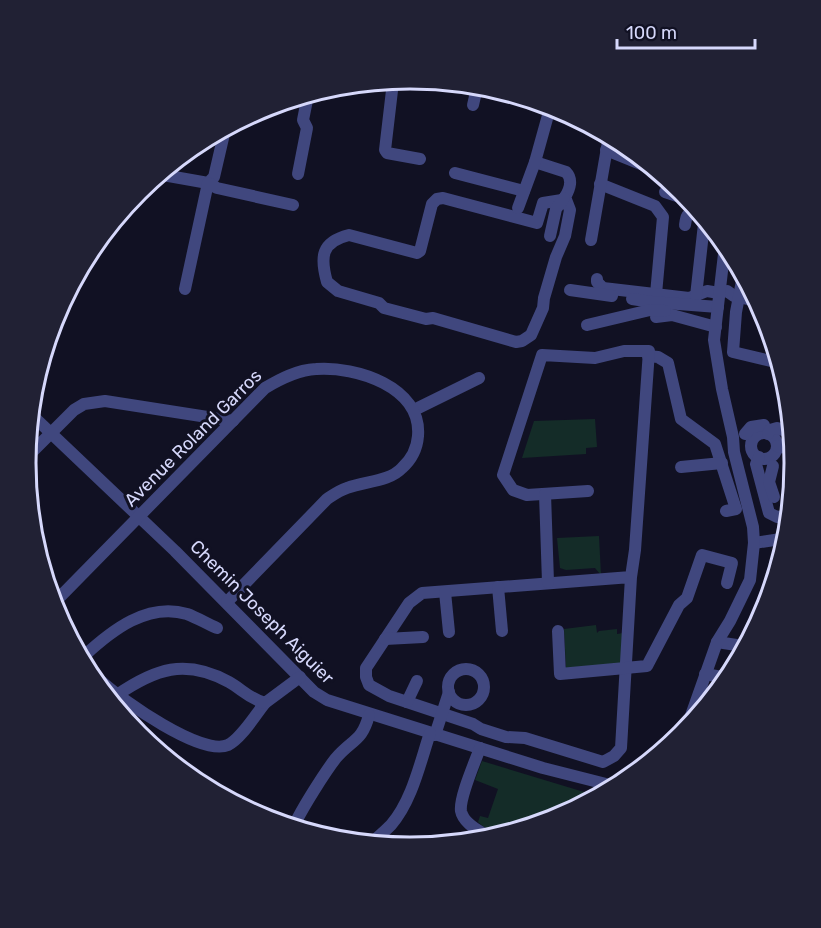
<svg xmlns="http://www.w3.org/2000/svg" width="821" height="928" font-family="Rubik,sans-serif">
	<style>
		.green { fill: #142c28 }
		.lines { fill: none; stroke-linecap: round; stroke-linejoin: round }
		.minor { stroke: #40477e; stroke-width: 12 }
		.labels { text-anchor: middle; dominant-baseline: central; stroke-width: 6; stroke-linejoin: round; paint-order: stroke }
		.street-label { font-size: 18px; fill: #d6d8fb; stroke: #111123 }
		.rim { fill: none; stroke: #d6d8fb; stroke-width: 3 }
	</style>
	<rect width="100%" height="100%" fill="#111123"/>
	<!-- green -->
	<g class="green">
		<polygon points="595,419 597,447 586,448 586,454 522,458 534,421"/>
		<polygon points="599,536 601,575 595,568 566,570 560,568 557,538"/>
		<polygon points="596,625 597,633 599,631 617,629 617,634 623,633 621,663 566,668 564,629"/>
		<polygon points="482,761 594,795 558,820 491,833 478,822 480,816 488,818 498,789 475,780"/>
	</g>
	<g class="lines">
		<!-- minor -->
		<g class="minor">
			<polyline points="393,82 385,150 387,153 420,159"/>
			<polyline points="473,105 476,92"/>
			<polyline points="540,105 566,114"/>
			<polyline points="606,150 643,165"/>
			<path d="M535,162L566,172C573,179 570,189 565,197L570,210L565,236L556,257L544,298L543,308L531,335L522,341L516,342L433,318L426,319L384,308L379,303L338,291L327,282C320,257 321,242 349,235L417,253L420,251L432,204L437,199L443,198L537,223L543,203L562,200"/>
			<polyline points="455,173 524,191"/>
			<polyline points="298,174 307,128 303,120 307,100"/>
			<polyline points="163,175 208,183 214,177 224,134"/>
			<polyline points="600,184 655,206 663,217 656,294"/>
			<polyline points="665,192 677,196 684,193"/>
			<polyline points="518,208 535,162 550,108"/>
			<path d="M685,225C686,217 687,213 695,210"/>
			<polyline points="550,236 556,209 564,198"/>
			<polyline points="591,240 608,142"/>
			<polyline points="597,279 597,282 603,288 689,298 707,291 719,293 727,291 734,296 756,301"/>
			<polyline points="742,281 736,312 733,352 775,362"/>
			<polyline points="185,289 208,183 217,188 293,205"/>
			<polyline points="570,290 612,296"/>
			<polyline points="696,296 704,224"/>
			<polyline points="632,299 652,302 718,307"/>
			<polyline points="656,317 672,315 716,327"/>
			<polyline points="587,325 650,310 665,311"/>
			<polyline points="648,356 658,357 668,363 681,419 715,444 736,509 726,511"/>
			<polyline points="414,410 479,378"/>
			<polyline points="35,418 175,551 314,692 327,700 543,768 610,785"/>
			<circle cx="764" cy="446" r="13"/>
			<polyline points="745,434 751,427 764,425"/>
			<polyline points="768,434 770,430 777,428 789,432"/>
			<polyline points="777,446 792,449"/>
			<polyline points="27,457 74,410 84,404 105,401 233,421"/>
			<polyline points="759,457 756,464 769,513 777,517 785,516"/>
			<polyline points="773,466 769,482 774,497"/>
			<polyline points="681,467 722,463"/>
			<polyline points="588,491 527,495 513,490 503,475 542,355 595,358 624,351 649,351 635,550 631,577 621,748 614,756 603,762 525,738 506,737 481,729 473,724 389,696 369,685 366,677 366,668 409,603 422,593 631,577"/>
			<polyline points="545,494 548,582"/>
			<polyline points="754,543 781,539"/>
			<polyline points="498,587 502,631"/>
			<polyline points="445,592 449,632"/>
			<path d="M53,604L265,388C280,379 297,370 316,369C356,366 422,387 418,436C417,449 412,459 402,468C389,482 365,481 347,488C340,490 333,495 327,499L227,602"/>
			<polyline points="558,631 560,674 647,666 679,605 687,598 702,555 732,563 727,583"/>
			<polyline points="385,639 423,637"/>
			<polyline points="717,642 743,646"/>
			<path d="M84,656C112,630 148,602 187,614C198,618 207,624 217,628"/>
			<circle cx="466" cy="687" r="18"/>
			<polyline points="705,674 722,677"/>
			<path d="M102,682C122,700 202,757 228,745C241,739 256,714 265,703"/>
			<path d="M117,695C155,669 185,658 229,682C243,690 248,698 265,703L300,677"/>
			<polyline points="407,702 417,681"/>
			<polyline points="435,735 449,692"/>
			<polyline points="678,739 688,724 717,642 730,621 750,580 754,543 753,527 734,452 733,437 722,389 714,340 724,254"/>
			<path d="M480,748C475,762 459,798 461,811C463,822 476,829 484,834"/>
			<path d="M294,826C301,810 325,772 336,758C352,739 362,742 369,715"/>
			<path d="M373,842C379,836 385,831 391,825C412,801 420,763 430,733"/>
		</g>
	</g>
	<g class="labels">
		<!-- street labels -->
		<g class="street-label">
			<text transform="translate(193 438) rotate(-45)">Avenue Roland Garros</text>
			<text transform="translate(262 612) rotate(45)">Chemin Joseph Aiguier</text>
		</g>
	</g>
	<!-- crop -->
	<path d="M0 0H821V928H0ZM36 463a374 374 0 1 1 748 0a374 374 0 1 1-748 0Z" fill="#212134" fill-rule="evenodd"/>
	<path class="rim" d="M36 463a374 374 0 1 1 748 0a374 374 0 1 1-748 0Z"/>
	<!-- scale -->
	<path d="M617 39v9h138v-9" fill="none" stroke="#d6d8fb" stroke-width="3"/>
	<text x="626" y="39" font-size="18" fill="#d6d8fb" stroke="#111123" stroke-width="4.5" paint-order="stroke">100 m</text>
</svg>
